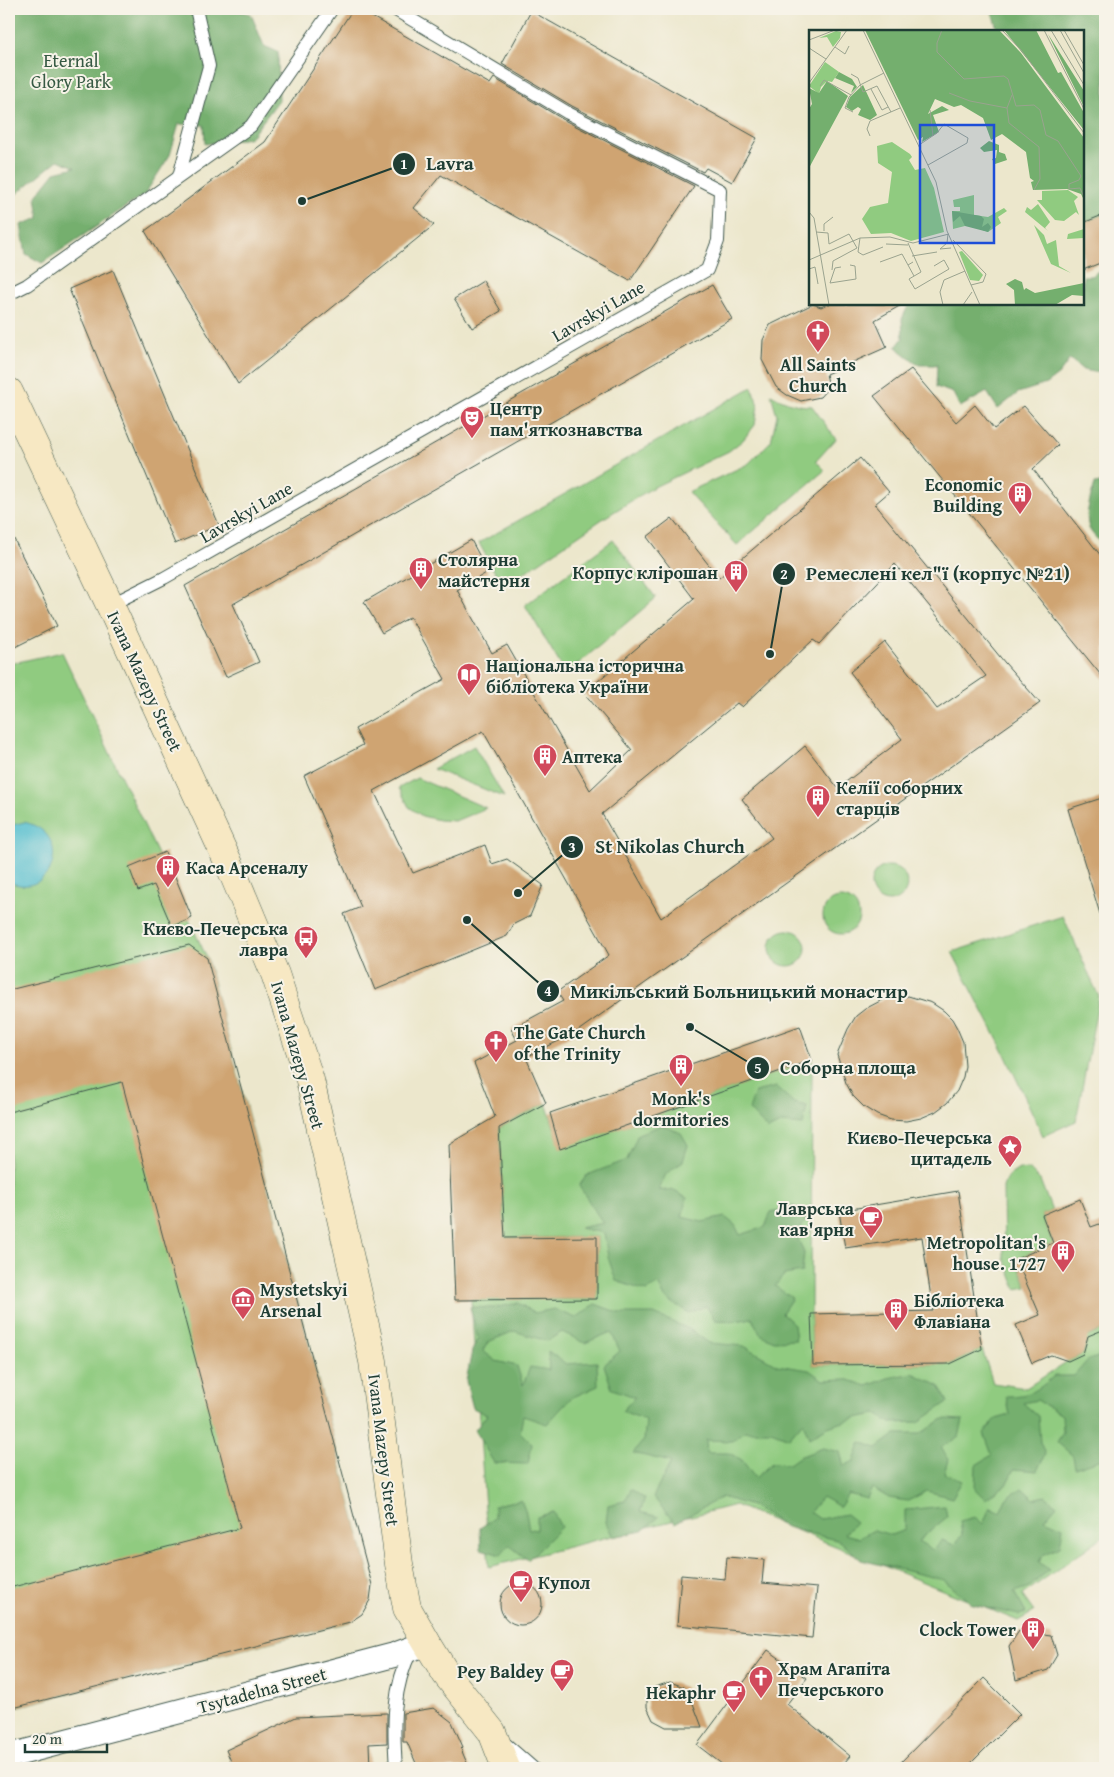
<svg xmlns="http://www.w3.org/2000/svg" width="1114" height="1777" font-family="'Gentium Book Plus',serif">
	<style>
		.green { fill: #90cb80; stroke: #58845a }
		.forest { fill: #74af6e; stroke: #4a7651 }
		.water { fill: #53becf; stroke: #397e82 }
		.building { fill: #cfa472; fill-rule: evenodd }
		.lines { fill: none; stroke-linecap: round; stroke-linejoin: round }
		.service-casing { stroke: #3e564b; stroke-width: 14 }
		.minor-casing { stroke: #3e564b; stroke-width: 26 }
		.secondary-casing { stroke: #3e564b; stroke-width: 29 }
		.service { stroke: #fff; stroke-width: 12 }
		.minor { stroke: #fff; stroke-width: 24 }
		.secondary { stroke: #f7e8c3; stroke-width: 28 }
		.labels { text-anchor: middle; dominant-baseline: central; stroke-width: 4; stroke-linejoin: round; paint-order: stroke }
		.park-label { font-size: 18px; fill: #365943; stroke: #f7f3e8 }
		.street-label { font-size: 18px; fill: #1f3d34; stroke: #f7f3e8 }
		.poi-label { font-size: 18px; font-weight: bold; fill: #1f3d34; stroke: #f7f3e8; text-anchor: start }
		.inset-road { fill: none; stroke: #9aa38f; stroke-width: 1 }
		.view { fill: #1d4ed8; fill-opacity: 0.15; stroke: #1d4ed8; stroke-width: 2.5 }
		.inset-edge { fill: none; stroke: #1f3d34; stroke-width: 2.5 }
		.leader { fill: none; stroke: #1f3d34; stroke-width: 2 }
		.callout-dot { fill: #1f3d34; stroke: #f7f3e8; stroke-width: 2 }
		.mark-label { font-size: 15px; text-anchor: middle; font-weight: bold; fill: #fff }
		.callout-label { font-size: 19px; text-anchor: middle; font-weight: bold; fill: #1f3d34; stroke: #f7f3e8; stroke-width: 4; stroke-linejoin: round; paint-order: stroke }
	</style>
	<rect width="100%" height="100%" fill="#f7f3e8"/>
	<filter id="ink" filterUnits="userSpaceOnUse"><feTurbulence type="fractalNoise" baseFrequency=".02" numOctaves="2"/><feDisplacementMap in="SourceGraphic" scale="10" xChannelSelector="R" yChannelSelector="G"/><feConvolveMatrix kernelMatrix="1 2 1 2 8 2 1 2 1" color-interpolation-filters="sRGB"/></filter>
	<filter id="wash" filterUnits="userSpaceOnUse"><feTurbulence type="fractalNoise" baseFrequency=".0096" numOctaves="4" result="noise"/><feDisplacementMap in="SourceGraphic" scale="20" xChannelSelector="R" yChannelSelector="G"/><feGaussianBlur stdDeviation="1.12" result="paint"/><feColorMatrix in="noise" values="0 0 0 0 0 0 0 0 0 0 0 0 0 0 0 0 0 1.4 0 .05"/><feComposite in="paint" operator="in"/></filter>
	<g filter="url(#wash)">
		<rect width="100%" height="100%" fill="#ece7cc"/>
		<!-- green -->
		<g class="green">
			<polygon points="752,387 758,405 755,425 743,440 729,451 652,488 604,518 503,587 479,543"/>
			<path d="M771,394C785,402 796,406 812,406L836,439L816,461L825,470L737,545L688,492L748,464L771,441L777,415Z"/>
			<polygon points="613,540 656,598 566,674 525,605"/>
			<polygon points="62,652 207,958 372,1585 350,1622 9,1709 9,664"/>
			<polygon points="474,746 504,797 433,769"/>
			<polygon points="417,778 486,808 455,821 439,820 422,816 409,807 399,788"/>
			<circle cx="889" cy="884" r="18"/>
			<circle cx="841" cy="916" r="18"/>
			<polygon points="1063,916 1099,997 1076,1121 1043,1136 1004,1052 952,952"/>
			<circle cx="788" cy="948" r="18"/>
			<polygon points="812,1060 811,1314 813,1365 950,1364 982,1349 993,1383 1026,1388 1068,1361 1083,1354 1086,1344 1084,1338 1105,1329 1105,1535 1022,1595 1034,1612 1018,1621 735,1505 489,1567 471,1300 597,1299 597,1237 505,1238 499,1128 546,1103 561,1148"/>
			<polygon points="1019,1169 1030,1170 1040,1180 1052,1211 1042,1215 1053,1243 1016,1259 1027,1287 1016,1289 1004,1258 1003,1187 1007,1177"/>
		</g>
		<!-- forest -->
		<g class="forest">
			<polygon points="9,9 232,9 251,14 264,46 278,52 279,100 250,138 205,144 204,125 179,124 170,155 145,194 42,263 26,254 21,225 39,218 36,196 55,172 75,167 58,160 9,200"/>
			<polygon points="991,9 1105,9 1105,214 1083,223 1083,31 998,31"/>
			<polygon points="1105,267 1104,272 1105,274 1105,374 1083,370 1070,359 1059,374 1046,384 1018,393 998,409 987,392 960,407 953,393 936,387 937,365 919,365 896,347 903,338 902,319 909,304 1083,304 1083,276 1091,276"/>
			<path d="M1105,482V547C1100,541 1092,535 1089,528C1084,515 1091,496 1095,484Z"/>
			<polygon points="776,1087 794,1103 807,1106 803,1125 782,1123 768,1130 749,1110 755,1092"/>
			<polygon points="662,1125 681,1133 688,1145 683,1161 666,1174 659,1190 672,1190 687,1198 682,1217 702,1222 725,1217 735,1225 740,1235 765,1227 771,1212 794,1206 806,1219 797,1236 804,1253 802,1272 784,1275 775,1286 792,1298 782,1313 794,1324 796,1340 774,1341 760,1334 752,1318 736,1321 715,1320 706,1306 689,1313 665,1298 658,1284 646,1291 616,1281 608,1257 604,1233 579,1228 603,1223 579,1186 587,1175 627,1160 638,1134"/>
			<polygon points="518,1303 535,1313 554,1309 576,1318 595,1304 622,1314 654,1314 689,1329 709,1343 744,1346 777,1365 809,1370 823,1380 846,1379 867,1386 888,1378 913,1373 939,1386 948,1402 919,1422 891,1423 876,1414 856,1418 828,1427 809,1438 803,1422 789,1438 771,1431 745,1431 732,1441 706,1440 707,1453 729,1453 742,1460 755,1478 772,1463 789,1464 799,1457 823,1448 840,1452 844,1466 854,1461 861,1442 877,1448 896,1434 920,1434 943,1419 963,1420 959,1437 941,1447 948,1460 944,1473 962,1481 952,1498 927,1491 908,1501 889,1498 872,1488 867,1499 848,1494 840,1507 822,1497 810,1512 820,1519 846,1514 856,1522 845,1534 859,1538 874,1530 891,1535 905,1530 905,1510 945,1506 947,1517 918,1541 933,1550 942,1540 954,1545 962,1535 960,1521 975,1517 983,1524 990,1507 1000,1512 1006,1499 1022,1488 1034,1499 1045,1496 1057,1505 1045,1519 1063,1527 1060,1547 1043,1555 1039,1562 1049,1570 1029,1587 1014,1592 1026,1613 1019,1615 973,1605 944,1580 861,1560 840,1541 786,1527 755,1507 722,1497 675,1523 653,1497 671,1462 633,1453 644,1440 646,1420 622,1411 635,1397 612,1389 604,1365 620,1351 611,1332 585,1343 562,1332 547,1341 514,1331 488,1342 483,1351 496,1361 517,1366 523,1385 530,1367 549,1370 548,1351 566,1364 597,1362 598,1386 571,1398 547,1424 523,1416 520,1432 532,1444 528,1464 494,1463 475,1430 487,1415 473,1408 466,1381 472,1351 478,1338 470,1307 493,1308"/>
			<path d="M1105,1355V1458L1075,1468L1073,1456L1057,1442L1063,1432L1062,1415L1037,1400L1023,1403L1038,1416L1040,1442L1045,1454L1037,1471L1014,1469L1006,1485L985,1499L975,1489L976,1465L992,1455L984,1433L996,1419L1010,1415L1006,1396C1030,1396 1037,1391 1054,1376H1074L1088,1360Z"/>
			<polygon points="631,1489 645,1499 640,1512 659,1517 642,1531 613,1537 606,1523 608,1505 625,1501"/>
			<polygon points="521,1500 526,1513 529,1529 537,1530 537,1517 553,1512 561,1527 528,1560 509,1545 501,1555 481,1549 480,1528 494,1518 494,1505"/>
		</g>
		<!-- water -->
		<path class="water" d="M24,822C76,834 52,901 9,882V826Z"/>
		<g id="blocks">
			<!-- building -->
			<g class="building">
				<polygon points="353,9 358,9 490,84 494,78 564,120 694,186 630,281 441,175 414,208 434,225 238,384 145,231 265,142"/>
				<polygon points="531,11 757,138 732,182 706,168 703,172 572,106 502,64"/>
				<polygon points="1105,214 1105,261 1083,270 1083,223"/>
				<polygon points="113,270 219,525 175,544 69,289"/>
				<polygon points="483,281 501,311 472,328 454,299"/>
				<polygon points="712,285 732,319 233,604 259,662 226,677 185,586"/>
				<polygon points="813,304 821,307 827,304 903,304 875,320 887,347 826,374 829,387 820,397 801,401 787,395 776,387 762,360 763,340 770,325"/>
				<polygon points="911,369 956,422 975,405 994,429 1024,406 1058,445 1033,469 1105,561 1105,680 874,396"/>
				<path d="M860,458L889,492L875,504L1005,663L1040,703L575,1033L526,1057L524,1053L546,1103L499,1128L505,1238L597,1237V1299L455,1300L449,1144L495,1117L474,1063L517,1040L511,1029L563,1001L557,992L609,955L483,731L374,791L413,873L485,845L492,864L507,859L543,885L530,916L514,924L507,936L375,990L344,914L361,907L304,776L363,745L355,729L445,679L410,617L382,633L364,602L471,540L488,572L457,590L492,653L507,645L590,790L632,750L584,693L694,599L647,537L672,518L719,578ZM895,564L986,676L937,709L885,642L850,672L902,739L838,788L805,746L742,799L772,838L661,918L602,814L737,703L742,707L813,640L819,644Z"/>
				<polygon points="9,529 57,626 9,650"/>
				<polygon points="1105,797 1105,913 1100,914 1068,809"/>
				<polygon points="165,852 192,918 172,927 154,885 138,891 129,867"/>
				<polygon points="189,945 207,958 372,1585 370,1600 362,1614 350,1622 9,1709 9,1588 240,1528 122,1082 9,1112 9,990"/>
				<polygon points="908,996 932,1003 944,1011 952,1019 957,1028 963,1042 965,1066 963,1077 957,1091 947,1103 935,1112 921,1118 906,1121 891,1120 877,1115 864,1107 853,1096 846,1083 837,1055 848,1029 856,1016 865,1009 884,999"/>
				<polygon points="800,1026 812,1060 560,1149 550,1113"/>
				<polygon points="958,1191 982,1349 950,1364 813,1365 811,1314 933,1311 922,1237 845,1248 839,1211"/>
				<polygon points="1080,1199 1091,1227 1105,1222 1105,1329 1088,1336 1083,1354 1068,1361 1051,1355 1032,1363 1016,1325 1040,1315 1016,1259 1053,1243 1042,1215"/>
				<polygon points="727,1557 764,1560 762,1583 817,1588 812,1638 677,1625 681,1575 725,1579"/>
				<circle cx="521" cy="1604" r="21"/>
				<polygon points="1019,1631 1051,1635 1057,1655 1048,1670 1016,1680 1009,1646"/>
				<polygon points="768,1650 807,1678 787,1704 850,1756 840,1768 727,1768 697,1745"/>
				<polygon points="984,1678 1020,1714 966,1768 895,1768"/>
				<polygon points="670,1682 684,1687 689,1693 702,1727 666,1727 653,1720 647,1707 647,1700 650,1693 655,1687"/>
				<polygon points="434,1708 452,1722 463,1747 461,1749 469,1768 418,1768 407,1742 403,1742 403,1713"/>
				<polygon points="386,1713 387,1713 387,1743 369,1744 370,1767 234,1768 226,1750 296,1717"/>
			</g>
		</g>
	</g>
	<g filter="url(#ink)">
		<use href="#blocks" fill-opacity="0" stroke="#3e564b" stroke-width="1"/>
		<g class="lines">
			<defs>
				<g id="service">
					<polyline points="179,176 209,66 196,9"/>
					<polyline points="9,294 27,285 251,126 332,9"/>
					<polyline points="110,605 164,578 707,270 718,241 720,190 568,113 394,9"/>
					<polyline points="501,1740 533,1768"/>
					<path d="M396,1768C393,1726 392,1688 412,1649"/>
				</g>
				<polyline id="minor" points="9,1756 394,1655 427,1643"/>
				<polyline id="secondary" points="9,392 110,605 230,866 275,974 310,1080 373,1361 399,1564 407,1608 427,1643 446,1674 492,1732 506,1768"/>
			</defs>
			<!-- service casing -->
			<use href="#service" class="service-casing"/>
			<!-- minor casing -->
			<use href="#minor" class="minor-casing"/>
			<!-- secondary casing -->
			<use href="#secondary" class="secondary-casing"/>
			<!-- service -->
			<use href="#service" class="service"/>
			<!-- minor -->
			<use href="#minor" class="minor"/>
			<!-- secondary -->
			<use href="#secondary" class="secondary"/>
		</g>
	</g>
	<!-- icons -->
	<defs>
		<symbol id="church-pin" viewBox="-11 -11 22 30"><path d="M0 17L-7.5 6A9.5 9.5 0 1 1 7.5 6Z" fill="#d1495b" stroke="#f7f3e8"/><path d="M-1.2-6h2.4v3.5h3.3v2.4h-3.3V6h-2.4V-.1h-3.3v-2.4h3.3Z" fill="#fff"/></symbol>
		<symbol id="theatre-pin" viewBox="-11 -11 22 30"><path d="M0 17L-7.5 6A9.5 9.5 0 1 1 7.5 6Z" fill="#d1495b" stroke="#f7f3e8"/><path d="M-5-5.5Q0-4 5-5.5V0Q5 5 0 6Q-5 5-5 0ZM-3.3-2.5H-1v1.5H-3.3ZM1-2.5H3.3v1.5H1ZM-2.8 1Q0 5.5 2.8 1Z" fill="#fff"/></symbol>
		<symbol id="building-pin" viewBox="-11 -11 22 30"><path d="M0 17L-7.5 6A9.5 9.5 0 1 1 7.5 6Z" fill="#d1495b" stroke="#f7f3e8"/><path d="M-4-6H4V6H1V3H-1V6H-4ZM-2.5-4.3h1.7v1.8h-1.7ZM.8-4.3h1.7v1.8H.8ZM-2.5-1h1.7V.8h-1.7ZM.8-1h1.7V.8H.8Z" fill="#fff"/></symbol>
		<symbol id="library-pin" viewBox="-11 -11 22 30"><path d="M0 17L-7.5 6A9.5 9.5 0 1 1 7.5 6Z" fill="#d1495b" stroke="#f7f3e8"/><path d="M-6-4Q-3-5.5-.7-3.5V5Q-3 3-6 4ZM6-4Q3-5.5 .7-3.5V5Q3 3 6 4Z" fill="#fff"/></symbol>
		<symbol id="bus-pin" viewBox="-11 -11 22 30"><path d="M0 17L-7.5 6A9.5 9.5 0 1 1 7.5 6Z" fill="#d1495b" stroke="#f7f3e8"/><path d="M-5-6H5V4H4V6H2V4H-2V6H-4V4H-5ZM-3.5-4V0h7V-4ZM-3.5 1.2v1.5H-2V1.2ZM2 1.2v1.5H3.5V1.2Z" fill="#fff"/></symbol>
		<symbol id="sight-pin" viewBox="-11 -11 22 30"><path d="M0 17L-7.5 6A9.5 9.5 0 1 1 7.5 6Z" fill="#d1495b" stroke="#f7f3e8"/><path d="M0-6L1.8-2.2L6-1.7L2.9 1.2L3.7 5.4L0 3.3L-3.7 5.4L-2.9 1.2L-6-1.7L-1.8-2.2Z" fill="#fff"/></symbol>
		<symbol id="cafe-pin" viewBox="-11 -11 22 30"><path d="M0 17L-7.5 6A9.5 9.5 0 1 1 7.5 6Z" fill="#d1495b" stroke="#f7f3e8"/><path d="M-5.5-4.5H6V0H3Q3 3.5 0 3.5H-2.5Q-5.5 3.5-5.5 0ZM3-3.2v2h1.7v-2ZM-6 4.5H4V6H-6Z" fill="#fff"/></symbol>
		<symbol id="museum-pin" viewBox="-11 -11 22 30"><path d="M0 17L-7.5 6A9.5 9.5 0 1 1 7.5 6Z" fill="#d1495b" stroke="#f7f3e8"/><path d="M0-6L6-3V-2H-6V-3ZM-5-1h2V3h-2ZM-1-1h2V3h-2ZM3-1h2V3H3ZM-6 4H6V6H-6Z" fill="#fff"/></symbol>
	</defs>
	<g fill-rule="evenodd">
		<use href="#church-pin" x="804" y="318" width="28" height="38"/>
		<use href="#theatre-pin" x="458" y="404" width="28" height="38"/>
		<use href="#building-pin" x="1006" y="480" width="28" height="38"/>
		<use href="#building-pin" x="407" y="555" width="28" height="38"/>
		<use href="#building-pin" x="722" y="558" width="28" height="38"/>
		<use href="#library-pin" x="455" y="661" width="28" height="38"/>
		<use href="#building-pin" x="531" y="742" width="28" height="38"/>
		<use href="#building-pin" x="804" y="783" width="28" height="38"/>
		<use href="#building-pin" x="154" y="853" width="28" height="38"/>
		<use href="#bus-pin" x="292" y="924" width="28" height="38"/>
		<use href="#church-pin" x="482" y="1028" width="28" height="38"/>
		<use href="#building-pin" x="667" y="1052" width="28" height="38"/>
		<use href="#sight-pin" x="996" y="1133" width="28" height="38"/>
		<use href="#cafe-pin" x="857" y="1204" width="28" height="38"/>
		<use href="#building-pin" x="1049" y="1238" width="28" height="38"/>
		<use href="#museum-pin" x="229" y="1285" width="28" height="38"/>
		<use href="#building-pin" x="882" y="1296" width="28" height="38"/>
		<use href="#cafe-pin" x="507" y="1568" width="28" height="38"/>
		<use href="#building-pin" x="1019" y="1615" width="28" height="38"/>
		<use href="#cafe-pin" x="548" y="1657" width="28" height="38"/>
		<use href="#church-pin" x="747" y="1664" width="28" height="38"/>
		<use href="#cafe-pin" x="720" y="1678" width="28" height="38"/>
	</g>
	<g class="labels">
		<!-- park labels -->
		<g class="park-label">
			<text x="71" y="60">Eternal<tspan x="71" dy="21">Glory Park</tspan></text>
		</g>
		<!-- street labels -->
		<g class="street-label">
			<text transform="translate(598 311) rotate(-30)">Lavrskyi Lane</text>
			<text transform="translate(246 512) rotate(-30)">Lavrskyi Lane</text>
			<text transform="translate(145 681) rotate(65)">Ivana Mazepy Street</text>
			<text transform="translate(298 1055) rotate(74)">Ivana Mazepy Street</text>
			<text transform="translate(384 1450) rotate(83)">Ivana Mazepy Street</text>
			<text transform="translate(262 1690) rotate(-15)">Tsytadelna Street</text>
		</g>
		<!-- poi labels -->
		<g class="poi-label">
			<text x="818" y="364" text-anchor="middle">All Saints<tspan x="818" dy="21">Church</tspan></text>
			<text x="490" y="408">Центр<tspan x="490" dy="21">пам'яткознавства</tspan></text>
			<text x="1002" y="484" text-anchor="end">Economic<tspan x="1002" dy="21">Building</tspan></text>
			<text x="438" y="559">Столярна<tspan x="438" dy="21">майстерня</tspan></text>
			<text x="718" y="572" text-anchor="end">Корпус клірошан</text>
			<text x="486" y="665">Національна історична<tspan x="486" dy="21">бібліотека України</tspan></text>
			<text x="562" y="756">Аптека</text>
			<text x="836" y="787">Келії соборних<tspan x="836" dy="21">старців</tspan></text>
			<text x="186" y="867">Каса Арсеналу</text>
			<text x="288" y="928" text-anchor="end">Києво-Печерська<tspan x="288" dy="21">лавра</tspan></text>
			<text x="514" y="1032">The Gate Church<tspan x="514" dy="21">of the Trinity</tspan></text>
			<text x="681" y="1098" text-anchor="middle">Monk's<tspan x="681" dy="21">dormitories</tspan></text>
			<text x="992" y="1137" text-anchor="end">Києво-Печерська<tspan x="992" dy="21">цитадель</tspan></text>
			<text x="854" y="1208" text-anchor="end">Лаврська<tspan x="854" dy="21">кав'ярня</tspan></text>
			<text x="1046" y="1242" text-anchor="end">Metropolitan's<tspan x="1046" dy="21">house. 1727</tspan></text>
			<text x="260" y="1289">Mystetskyi<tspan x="260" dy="21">Arsenal</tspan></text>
			<text x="914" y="1300">Бібліотека<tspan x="914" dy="21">Флавіана</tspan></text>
			<text x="538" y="1582">Купол</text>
			<text x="1016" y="1629" text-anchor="end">Clock Tower</text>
			<text x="778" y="1668">Храм Агапіта<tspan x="778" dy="21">Печерського</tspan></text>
			<text x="544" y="1671" text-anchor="end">Pey Baldey</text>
			<text x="716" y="1692" text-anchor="end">Hekaphr</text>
		</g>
	</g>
	<!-- overview -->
	<g transform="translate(809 30)">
		<rect width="275" height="275" fill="#ece7cc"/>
		<path d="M27,1L32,2L31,8L24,17L18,7L10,8ZM16,32L30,42L23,52L18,51L12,57L10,64L0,56ZM83,112L101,124L103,127L100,130L106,140L116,138L125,158L135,202L102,211L82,203L62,204L53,189L61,177L79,173L83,142L69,133L68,116ZM259,160L269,167L265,171L270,185L267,182L255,191L246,190L228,170H233V161ZM165,165V185L179,187L195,178L198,181L189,187L192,193L179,202L160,195L144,199L143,181H151V177H145L144,170ZM229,174L241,192L236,198L239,201L216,182L218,177L222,180ZM225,195L235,205L238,214L247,210L250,236L262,243L242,234ZM275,199V208L258,209L259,204ZM153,221L174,245L170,251L161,250L150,222Z" fill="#90cb80"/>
		<path d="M56,0H190L212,23L275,108V170L272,164L258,159L224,160L222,152L225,151L221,148L217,122L193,104L182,110L174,88L152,75L145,77L126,69L119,84L133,76L140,80L124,85L130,102L113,112L114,107L109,110ZM195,0H227L249,43L252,42L275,83V100ZM239,4L275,61V77ZM30,42L43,49L48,57L42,63L45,56L26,48ZM18,51L39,66L0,138V79L3,74L0,58L10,63ZM54,55L68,85L61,90L49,85L52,79L49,77L43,81L37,77L41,67ZM180,111L190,115V122L196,124L198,130L186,134L183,129L187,128L188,120L175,122L171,118ZM143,181L172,186L175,189L173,197L179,193L182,197L179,202L156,196L151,186L144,192ZM206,249L213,252L215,260L217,258L226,263L275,253V266L263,265L246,275H206L205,260L197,254Z" fill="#74af6e"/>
		<path class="inset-road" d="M54,0L127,152L138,201L171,275M133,0L128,13V22L155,49L195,46L199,49L207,76L225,75L231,80L237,105L249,111L272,146L270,150L260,154V159L271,158L275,167M193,0L212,20L275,103M235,0L275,79M242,0L275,55M251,0L275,43M255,0L275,35M0,10L26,0M26,17L36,24L40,16M0,18L17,29M42,44L49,48L54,62L68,56L82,82M0,53L38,0M11,56L15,50L42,65M62,59L73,80L79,77M140,63L161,71L198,78M203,65L198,78L200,93L230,117L231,149L225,160M121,80L124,106M44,82L36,78L40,67L51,55L75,43M61,106L58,99L61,91L91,78M110,115L128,103L135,94M119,135L158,113L159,108L135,94M0,182L5,188L20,275M15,201V194L24,187M7,202L19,203L20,214L40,204L48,218L24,231L23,240M139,204L138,213L131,219L142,218M51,208L49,222L54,225L74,217M144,210L177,244L174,252L162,255M99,213L112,242L100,249L106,259L140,239L135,230L125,236M77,214L99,215M103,226L128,222M0,230L51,208L81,207L104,213L140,204M71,232L93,224L99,235M104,232L99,235L105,246M32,237L26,238L21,253L47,249L46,236L41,235M0,239L6,237L9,254M134,275L131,262L135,250L156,241M154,275L163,262"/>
		<path class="view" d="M111,95H185V213H111Z"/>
		<rect width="275" height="275" class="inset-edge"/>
	</g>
	<!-- callouts -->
	<path class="leader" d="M302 201L404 164M770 654L784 574M518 893L572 847M467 920L548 991M690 1027L758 1068"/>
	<g class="callout-dot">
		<circle cx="302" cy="201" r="5"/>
		<circle cx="770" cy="654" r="5"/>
		<circle cx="518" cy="893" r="5"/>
		<circle cx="467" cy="920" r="5"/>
		<circle cx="690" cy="1027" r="5"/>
		<circle cx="404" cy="164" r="12"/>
		<circle cx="784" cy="574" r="12"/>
		<circle cx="572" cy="847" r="12"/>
		<circle cx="548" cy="991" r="12"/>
		<circle cx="758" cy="1068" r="12"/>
	</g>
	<g class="mark-label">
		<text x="404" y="169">1</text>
		<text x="784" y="579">2</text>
		<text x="572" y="852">3</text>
		<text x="548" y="996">4</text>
		<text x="758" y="1073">5</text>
	</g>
	<g class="callout-label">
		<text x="450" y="170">Lavra</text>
		<text x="938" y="580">Ремеслені кел"ї (корпус №21)</text>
		<text x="670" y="853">St Nikolas Church</text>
		<text x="739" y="998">Микільський Больницький монастир</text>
		<text x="848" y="1074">Соборна площа</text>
	</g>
	<!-- margin -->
	<rect width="1114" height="1777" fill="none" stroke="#f7f3e8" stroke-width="30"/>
	<!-- scale -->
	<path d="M25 1744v8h82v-8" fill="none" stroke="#1f3d34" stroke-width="2.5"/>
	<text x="32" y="1744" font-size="15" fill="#1f3d34" stroke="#f7f3e8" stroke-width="4" paint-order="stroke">20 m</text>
</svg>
